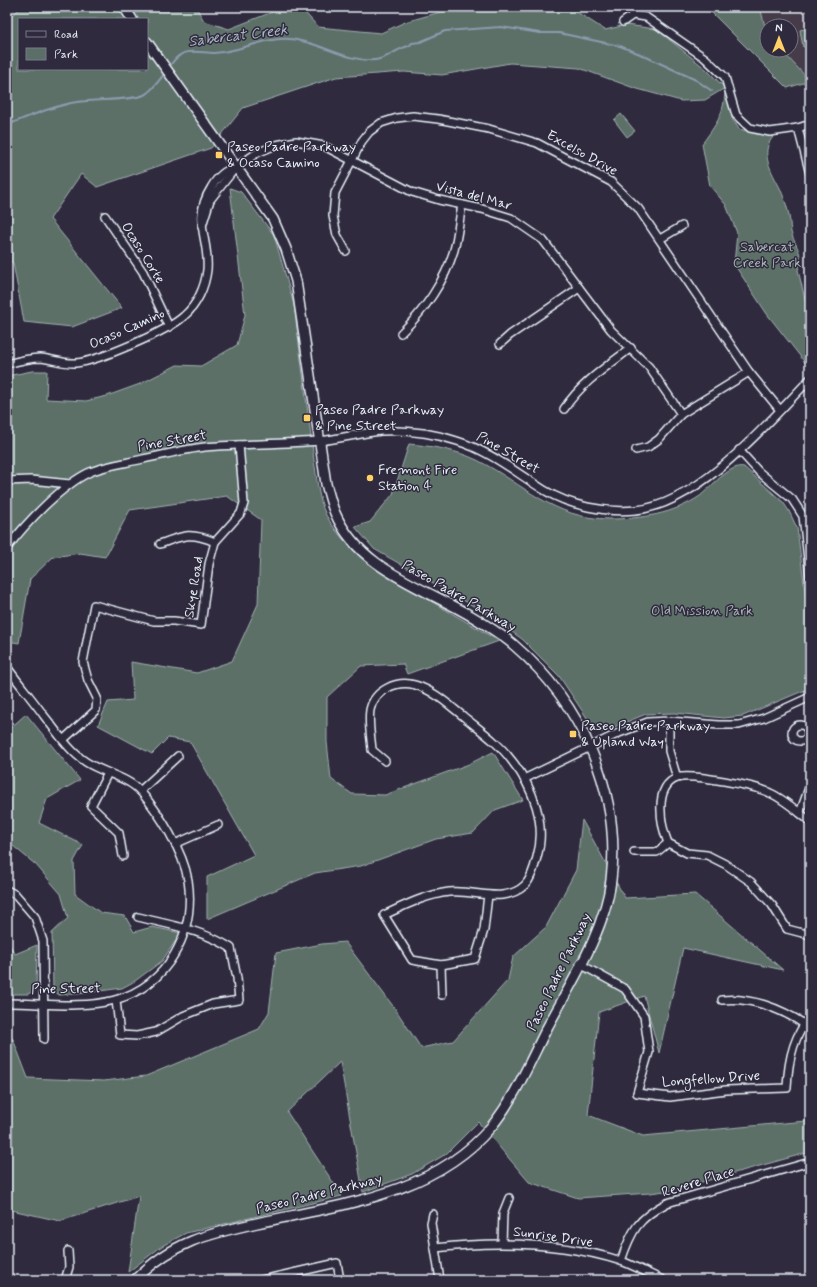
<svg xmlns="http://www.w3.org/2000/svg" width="817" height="1287" font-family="Mynerve,sans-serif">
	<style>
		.built { fill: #443a4a }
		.green { fill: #5b6f68; stroke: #a2b0b0; fill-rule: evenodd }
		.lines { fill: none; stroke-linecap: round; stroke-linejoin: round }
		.stream { stroke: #8e9bae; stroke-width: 2 }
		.minor-casing { stroke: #e8f1f8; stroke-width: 10 }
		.secondary-casing { stroke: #e8f1f8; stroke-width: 12 }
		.minor { stroke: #2f2a3d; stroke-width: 7 }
		.secondary { stroke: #2f2a3d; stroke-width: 9 }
		.poi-dot { fill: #ffd166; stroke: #2f2a3d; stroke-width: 1.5 }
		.labels { text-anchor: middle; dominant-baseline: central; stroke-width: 3; stroke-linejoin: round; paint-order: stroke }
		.poi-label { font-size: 14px; fill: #e8f1f8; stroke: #2f2a3d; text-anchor: start }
		.street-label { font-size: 14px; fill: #e8f1f8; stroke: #2f2a3d }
		.park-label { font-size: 14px; fill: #a9b6b7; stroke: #2f2a3d }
		.water-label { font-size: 15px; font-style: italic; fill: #acb8c6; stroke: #2f2a3d }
	</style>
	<rect width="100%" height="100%" fill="#2f2a3d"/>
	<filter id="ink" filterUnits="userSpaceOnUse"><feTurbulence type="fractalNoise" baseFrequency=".025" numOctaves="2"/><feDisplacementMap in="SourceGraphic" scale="8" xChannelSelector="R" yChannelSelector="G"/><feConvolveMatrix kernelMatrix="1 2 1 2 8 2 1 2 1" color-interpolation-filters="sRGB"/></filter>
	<g filter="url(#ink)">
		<!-- built -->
		<polygon class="built" points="760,7 810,7 810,80 781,50 791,50 791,26 767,26 767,34"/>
		<!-- green -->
		<g class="green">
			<path d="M21,7H196L204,21L229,29L285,7H300L318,27L381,33L405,22L458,7H569L605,30L626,25L656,29L706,69L725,88L705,100L681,101L634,88L579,68L510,63L442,75L404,72L336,77L243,108L211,148L97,187L81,174L50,219L122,308L72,327L24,322L13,263L7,259V20ZM19,19H147V69H19Z"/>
			<polygon points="706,7 760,7 767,34 767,50 781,50 810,81 787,88"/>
			<polygon points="810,28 810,45 803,47 800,30"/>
			<path d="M725,90L733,120L739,129L773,137C759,153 772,172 780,188C783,195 786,203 788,211C790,218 790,225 791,232C795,246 805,255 798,270L805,299L810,303V362L807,365L767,314L734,264L737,233L726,205L710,186L702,144C716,124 724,116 725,90Z"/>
			<polygon points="621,114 635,131 627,137 614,120"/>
			<path d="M230,188L241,192L274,235L294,305L314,460C317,477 318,499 326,515C339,539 361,558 383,573L499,641L407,674L403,664L361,666L327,697V742L331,779L352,794L385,795L469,764L493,752L523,800L495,810L473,833L436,839L361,866L315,873L207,919V877L254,855L190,742L168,738L152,754L98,725L108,702L133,700L131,662L197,673L232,661L258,604L261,520L227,496L130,510L105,557L80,553L53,557L30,579L19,643L7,641V376L32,371H47L46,399L86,401L107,396L140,384L177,365L201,366L237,345L245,315Z"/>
			<path d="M409,444C432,446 456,450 477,460C525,484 552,519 610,519C641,519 674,514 700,496C710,488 731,463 744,467L783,502L789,511L797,528L810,629V688L743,716L724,718L674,713L646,714L602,732L595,730L559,676L522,639L482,611L374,549L355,527L370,522L393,494Z"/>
			<polygon points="26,714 80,780 47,799 39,823 83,845 74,861 75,894 101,913 125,916 134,932 152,927 181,933 162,961 135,981 122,988 78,994 59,995 53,990 52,933 68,918 61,894 36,865 7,841 7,731"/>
			<polygon points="582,820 625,898 695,894 783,970 683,948 659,1053 644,996 599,1012 588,1115 643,1136 806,1121 810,1117 810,1152 673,1190 650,1193 578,1198 529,1182 478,1122 446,1154 412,1174 363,1192 340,1062 287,1112 342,1196 186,1233 162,1246 128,1272 139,1196 60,1221 7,1209 7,1036 13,1039 28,1078 104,1081 146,1076 259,1029 269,1012 276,953 322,944 345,942 396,1010 421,1048 453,1041 508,980 513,957 546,927 576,870"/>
			<polygon points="7,940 15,954 37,945 36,990 28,994 7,994"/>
		</g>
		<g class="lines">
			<!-- stream -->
			<g class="stream">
				<path d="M169,68C172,62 177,56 184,53C192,50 205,53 214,53C240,52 264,37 289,39C319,41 345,62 375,60C388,59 397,48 409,46L412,43L420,42L445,31L501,27L540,33H559L620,46L640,54L696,80L712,91"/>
				<path d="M7,125C30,116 53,106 77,102C94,99 131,101 144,95C152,91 159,80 165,73"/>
			</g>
			<defs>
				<g id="minor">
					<polyline points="7,8 9,7"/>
					<polyline points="623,22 633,15 646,17 705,58 725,77 736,115 750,128 770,132 798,128 810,124"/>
					<polyline points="798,128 810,174"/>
					<polyline points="105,216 143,272 169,327"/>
					<polyline points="202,226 210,200 236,167 257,153 276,145 296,141 324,146 412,192 439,200 482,209 511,218 543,240 611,330 649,367 681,414"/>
					<polyline points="660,239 682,226"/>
					<polyline points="346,251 337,235 333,216 335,193 362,141 369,132 381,123 397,118 413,116 438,119 489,129 537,143 611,182 638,208 749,372 780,410"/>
					<path d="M401,333C424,311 445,281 454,250C458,236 459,220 462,205"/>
					<polyline points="500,344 510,335 579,288"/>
					<path d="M7,364C18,361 29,358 40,358C52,359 64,364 76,363C98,361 168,331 184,316C197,305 205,287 207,270C210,239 191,220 211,188C217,177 224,170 236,167"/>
					<path d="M564,409C581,383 606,367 631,348"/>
					<polyline points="636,450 648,447 659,439 681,414 749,372"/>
					<polyline points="739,450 759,472 792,499 803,516 810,577"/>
					<polyline points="7,481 31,480 70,484"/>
					<path d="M160,544C184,535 191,532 215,542"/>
					<path d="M7,548C26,523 62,485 90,472C107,465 126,463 143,459C164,455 185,449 205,447C243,444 281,444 319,441C340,439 360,433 381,431C407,430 433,433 457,441C490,451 515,472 544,490C570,506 605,513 636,510C699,504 768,423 810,379"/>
					<path d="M7,667C19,684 33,700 45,717C58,733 69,751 86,762C103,773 128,777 141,792C160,814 183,851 188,880C196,933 168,985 115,1000C81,1009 42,1003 7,1003"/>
					<polyline points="669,721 669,751 677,778"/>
					<circle cx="800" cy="733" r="8"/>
					<polyline points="63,740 96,710 97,698 88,680 83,662 94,605 154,621 174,621 201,625 209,564 215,542 241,513 244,503 239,445"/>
					<path d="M385,761L372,750C371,737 368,723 370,710C374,690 397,680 415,685C433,690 449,705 463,716C480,730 499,743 512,761C533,787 547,824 537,857C535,865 531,879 525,885C504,905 474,889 449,892C425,895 406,905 384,915L412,960L441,965L475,959L484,930L488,895"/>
					<polyline points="108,773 91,806 119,833 123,856"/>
					<polyline points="524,779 619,733 648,722 669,721 719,725 739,725 764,718 810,697"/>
					<polyline points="140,791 178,756"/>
					<polyline points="800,813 810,785"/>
					<path d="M810,821C798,812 784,799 770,793C757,786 691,773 677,778C653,787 661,826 668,843L687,853L707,855L725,864L751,882L772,905L787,929L810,935"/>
					<polyline points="175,844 218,825"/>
					<polyline points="634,852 657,852 668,843"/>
					<polyline points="7,890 16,895 35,917 43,941 44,1039"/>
					<path d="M580,964L625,989L644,1016L649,1052L637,1093L670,1097L726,1090L787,1088C788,1064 792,1036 810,1018"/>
					<polyline points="441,965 442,995"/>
					<path d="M116,1000L120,1035L137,1036L156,1032L183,1016L213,1004L239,1000L237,978L231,948C203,930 170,925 138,917"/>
					<path d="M722,1000C750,997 780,1008 804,1024"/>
					<polyline points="433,1214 431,1223 440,1280"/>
					<polyline points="502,1243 503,1213 509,1198"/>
					<path d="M435,1248C497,1241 561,1242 621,1261C635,1266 649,1274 663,1280"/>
					<path d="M621,1261C631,1231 638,1218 667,1203L810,1162"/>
					<polyline points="65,1280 69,1267 68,1251"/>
					<polyline points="262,1280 337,1263 340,1280"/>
				</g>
				<g id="secondary">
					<polyline points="124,7 132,19"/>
					<path d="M135,1280C172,1242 207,1234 257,1223C339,1205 434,1195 491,1127C515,1098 530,1061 547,1028C571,983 605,931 611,880C622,793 581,703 515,646C505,637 492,629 481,622C431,589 361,573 335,513C331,504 329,494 326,484L296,281L286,249L273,219L147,42"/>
				</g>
			</defs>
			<!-- minor casing -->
			<use href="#minor" class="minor-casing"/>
			<!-- secondary casing -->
			<use href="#secondary" class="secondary-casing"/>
			<!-- minor -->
			<use href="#minor" class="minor"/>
			<!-- secondary -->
			<use href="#secondary" class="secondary"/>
		</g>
	</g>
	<!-- markers -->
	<g class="poi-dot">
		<rect x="215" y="151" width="8" height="8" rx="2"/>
		<rect x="303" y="414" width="8" height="8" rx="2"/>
		<circle cx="370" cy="478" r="4"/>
		<rect x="569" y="730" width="8" height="8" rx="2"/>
	</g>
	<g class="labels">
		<!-- poi labels -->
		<g class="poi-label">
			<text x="227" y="147">Paseo Padre Parkway<tspan x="227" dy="16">&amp; Ocaso Camino</tspan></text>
			<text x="315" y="410">Paseo Padre Parkway<tspan x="315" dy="16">&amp; Pine Street</tspan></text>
			<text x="378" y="470">Fremont Fire<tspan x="378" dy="16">Station 4</tspan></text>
			<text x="581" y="726">Paseo Padre Parkway<tspan x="581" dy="16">&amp; Upland Way</tspan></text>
		</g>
		<!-- street labels -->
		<g class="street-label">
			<text transform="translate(582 153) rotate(29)">Excelso Drive</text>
			<text transform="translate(474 196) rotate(15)">Vista del Mar</text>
			<text transform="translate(143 253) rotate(58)">Ocaso Corte</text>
			<text transform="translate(127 329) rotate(-24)">Ocaso Camino</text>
			<text transform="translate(172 441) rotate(-10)">Pine Street</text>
			<text transform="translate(508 453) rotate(30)">Pine Street</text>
			<text transform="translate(194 587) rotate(-81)">Skye Road</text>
			<text transform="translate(459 596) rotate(30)">Paseo Padre Parkway</text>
			<text transform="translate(559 972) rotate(-64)">Paseo Padre Parkway</text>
			<text transform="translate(66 989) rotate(-1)">Pine Street</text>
			<text transform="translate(711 1079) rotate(-4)">Longfellow Drive</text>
			<text transform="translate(698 1182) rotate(-17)">Revere Place</text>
			<text transform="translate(319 1194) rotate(-14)">Paseo Padre Parkway</text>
			<text transform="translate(553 1237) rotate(8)">Sunrise Drive</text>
		</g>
		<!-- park labels -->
		<g class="park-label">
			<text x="767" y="247">Sabercat<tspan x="767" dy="16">Creek Park</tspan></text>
			<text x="702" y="611">Old Mission Park</text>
		</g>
		<!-- water labels -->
		<g class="water-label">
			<text transform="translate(238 36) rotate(-7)">Sabercat Creek</text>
		</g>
	</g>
	<!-- margin -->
	<rect width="817" height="1287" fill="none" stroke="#2f2a3d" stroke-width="24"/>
	<rect x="12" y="12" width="793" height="1263" fill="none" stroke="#e8f1f8" stroke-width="1.5" filter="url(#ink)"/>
	<!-- legend -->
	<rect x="18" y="18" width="130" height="52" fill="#2f2a3d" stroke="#797a88"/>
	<rect x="26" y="31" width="20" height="6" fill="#2f2a3d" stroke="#797a88"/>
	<text x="54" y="38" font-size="12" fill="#e8f1f8">Road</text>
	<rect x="26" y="48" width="20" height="12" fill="#5b6f68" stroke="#797a88"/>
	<text x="54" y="58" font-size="12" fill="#e8f1f8">Park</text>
	<!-- north arrow -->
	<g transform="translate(779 38)"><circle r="19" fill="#2f2a3d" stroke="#797a88"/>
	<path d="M0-3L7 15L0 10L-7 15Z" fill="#ffd166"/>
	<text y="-6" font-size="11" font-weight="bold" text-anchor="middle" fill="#e8f1f8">N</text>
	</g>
</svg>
